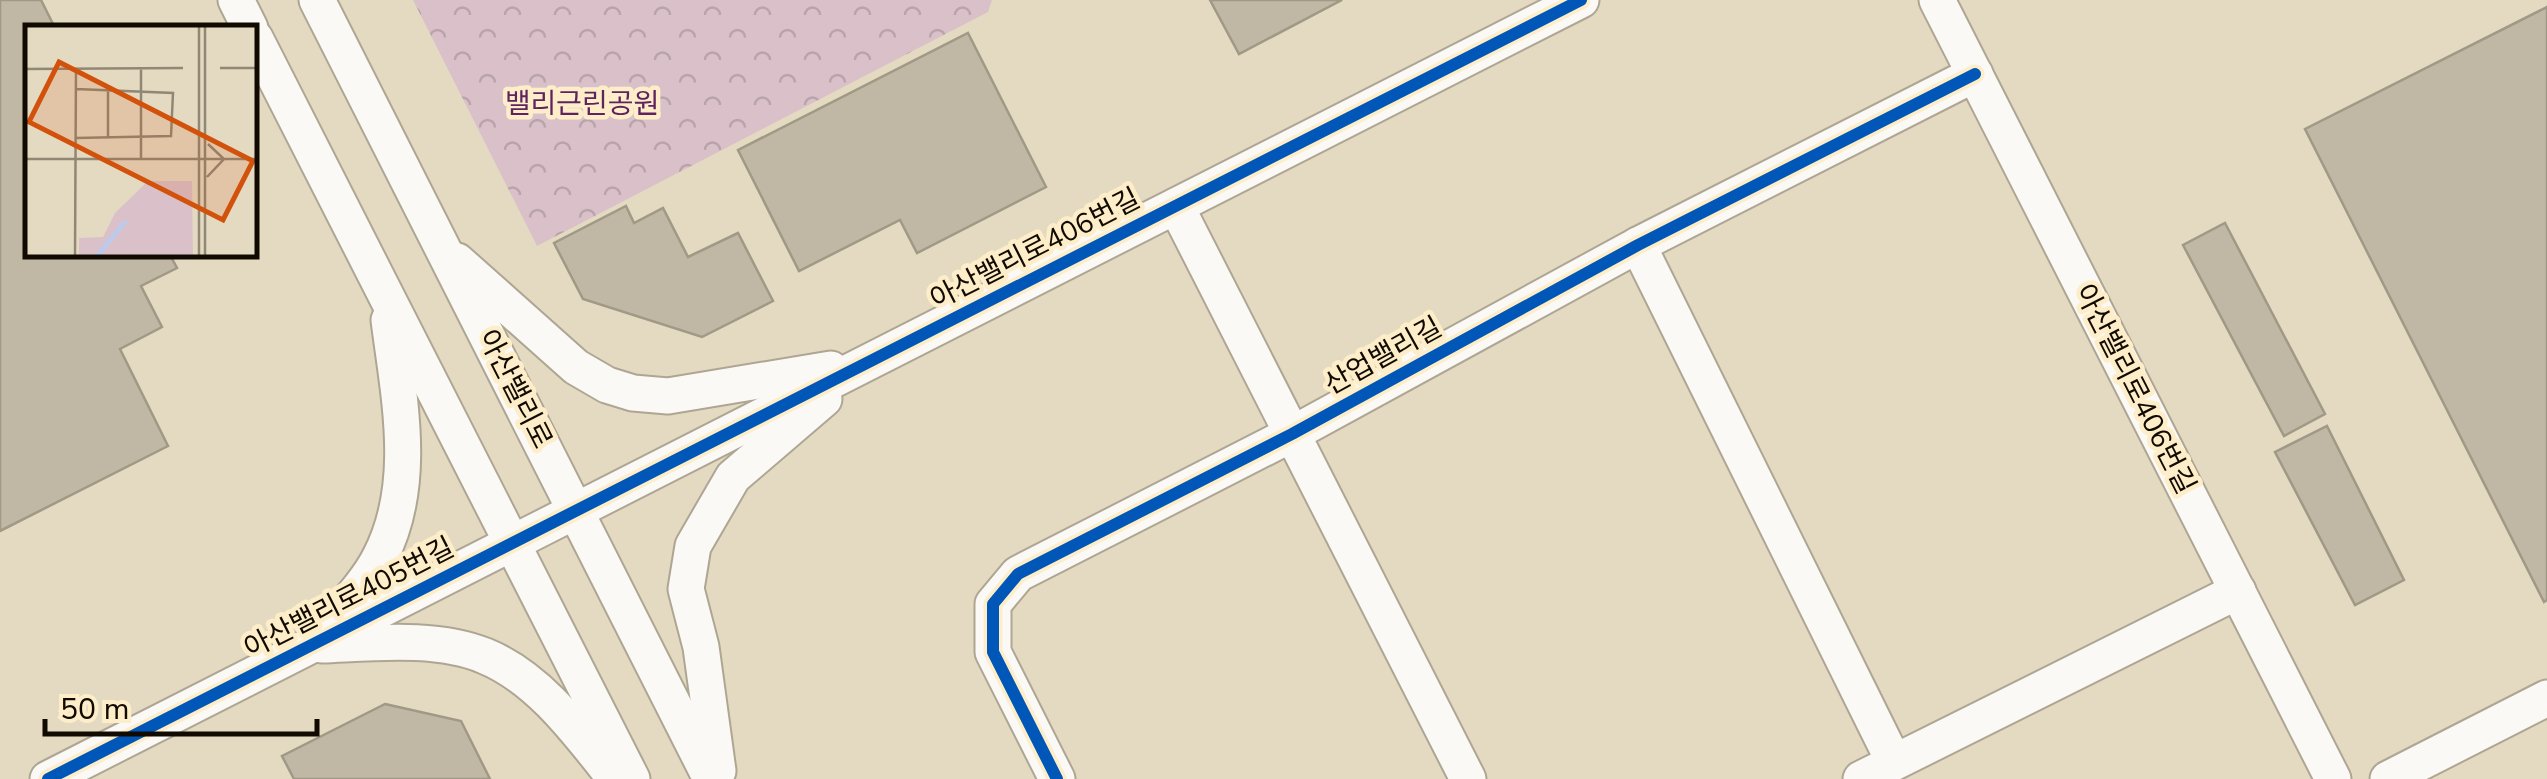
<svg xmlns="http://www.w3.org/2000/svg" width="2547" height="779" font-family="'Nunito Sans','Noto Sans KR',sans-serif">
	<style>
		.park { fill: url(#park-crowns) }
		.building { fill: #c0b8a4; stroke: #a09985; stroke-width: 2.5 }
		.lines { fill: none; stroke-linecap: round; stroke-linejoin: round }
		.minor-casing { stroke: #aea693; stroke-width: 39 }
		.minor { stroke: #fbf9f6; stroke-width: 35 }
		.cycleway-casing { stroke: #fdeec9; stroke-width: 19 }
		.cycleway { stroke: #0057b8; stroke-width: 12 }
		.labels { text-anchor: middle; dominant-baseline: central; stroke-width: 9; stroke-linejoin: round; paint-order: stroke }
		.park-label { font-size: 28px; fill: #5f245f; stroke: #fdeec9 }
		.street-label { font-size: 28px; fill: #110a00; stroke: #fdeec9 }
		.inset-river { fill: none; stroke: #bdcaec; stroke-width: 5 }
		.inset-road { fill: none; stroke: #908774; stroke-width: 2.5 }
		.view { fill: #d2510b; fill-opacity: 0.15; stroke: #d2510b; stroke-width: 5 }
		.inset-edge { fill: none; stroke: #110a00; stroke-width: 5 }
	</style>
	<defs>
		<pattern id="park-crowns" width="20" height="18" patternUnits="userSpaceOnUse" patternTransform="scale(2.5)"><rect width="20" height="18" fill="#dac1c9"/><path d="M2 6a3 3 0 1 1 6 0M12 15a3 3 0 1 1 6 0" fill="none" stroke="#baa4ab"/></pattern>
	</defs>
	<rect width="100%" height="100%" fill="#e4dac1"/>
	<!-- park -->
	<polygon class="park" points="413,0 992,0 988,12 537,246"/>
	<!-- building -->
	<g class="building">
		<polygon points="0,0 41,0 55,28 28,28 28,255 170,255 177,268 141,286 162,327 120,349 168,446 0,531"/>
		<polygon points="1210,0 1342,0 1239,54"/>
		<polygon points="2547,7 2547,600 2544,602 2305,129"/>
		<polygon points="968,33 1046,187 917,253 900,220 799,271 738,150"/>
		<polygon points="626,206 634,223 663,208 688,257 738,233 773,301 702,337 583,299 554,243"/>
		<polygon points="2225,223 2325,414 2284,436 2183,245"/>
		<polygon points="2327,426 2404,580 2355,605 2275,452"/>
		<polygon points="385,704 461,721 490,779 294,779 282,756"/>
	</g>
	<g class="lines">
		<defs>
			<g id="minor">
				<polyline points="236,0 250,28"/>
				<polyline points="317,0 711,779"/>
				<polyline points="1937,0 2333,779"/>
				<polyline points="255,38 632,779"/>
				<polyline points="1176,206 1468,779"/>
				<polyline points="1638,245 1894,762"/>
				<polyline points="457,261 576,367 607,385 633,393 668,396 831,369"/>
				<path d="M318,637C338,612 366,585 380,557C418,484 399,398 389,320"/>
				<path d="M322,645C373,643 437,636 485,656C539,678 578,732 614,777"/>
				<polyline points="718,771 701,647 686,589 693,546 733,477 824,399"/>
				<polyline points="48,779 1581,0"/>
				<polyline points="1057,779 993,652 993,604 1018,574 1292,434 1638,245 1975,74"/>
				<polyline points="1861,779 2238,591"/>
				<polyline points="2388,779 2547,698"/>
			</g>
		</defs>
		<!-- minor casing -->
		<use href="#minor" class="minor-casing"/>
		<!-- minor -->
		<use href="#minor" class="minor"/>
		<defs>
			<g id="cycleway">
				<polyline points="48,779 1581,0"/>
				<polyline points="1057,779 993,652 993,604 1018,574 1292,434 1638,245 1975,74"/>
			</g>
		</defs>
		<!-- cycleway casing -->
		<use href="#cycleway" class="cycleway-casing"/>
		<!-- cycleway -->
		<use href="#cycleway" class="cycleway"/>
	</g>
	<g class="labels">
		<!-- park labels -->
		<g class="park-label">
			<text x="582" y="104">밸리근린공원</text>
		</g>
		<!-- street labels -->
		<g class="street-label">
			<text transform="translate(1035 249) rotate(-27)">아산밸리로406번길</text>
			<text transform="translate(1383 356) rotate(-29)">산업밸리길</text>
			<text transform="translate(515 389) rotate(63)">아산밸리로</text>
			<text transform="translate(2135 389) rotate(63)">아산밸리로406번길</text>
			<text transform="translate(349 598) rotate(-27)">아산밸리로405번길</text>
		</g>
	</g>
	<!-- overview -->
	<g transform="translate(25 25)">
		<rect width="232" height="232" fill="#e4dac1"/>
		<path d="M123,156H167L168,232H54V213L78,212L90,188Z" fill="#dac1c9"/>
		<path class="inset-river" d="M71,232L101,196"/>
		<path class="inset-road" d="M116,43V134M195,43H233M0,44L158,43M51,64L148,68L146,111L51,113M83,113V64M0,134H233M182,152L199,134L183,119M50,232L51,43M174,232V0M180,232V0"/>
		<path class="view" d="M34,37L228,136L198,195L4,97Z"/>
		<rect width="232" height="232" class="inset-edge"/>
	</g>
	<!-- scale -->
	<path d="M45 719v15h272v-15" fill="none" stroke="#110a00" stroke-width="5"/>
	<text x="60" y="719" font-size="30" fill="#110a00" stroke="#fdeec9" stroke-width="8" paint-order="stroke">50 m</text>
</svg>
